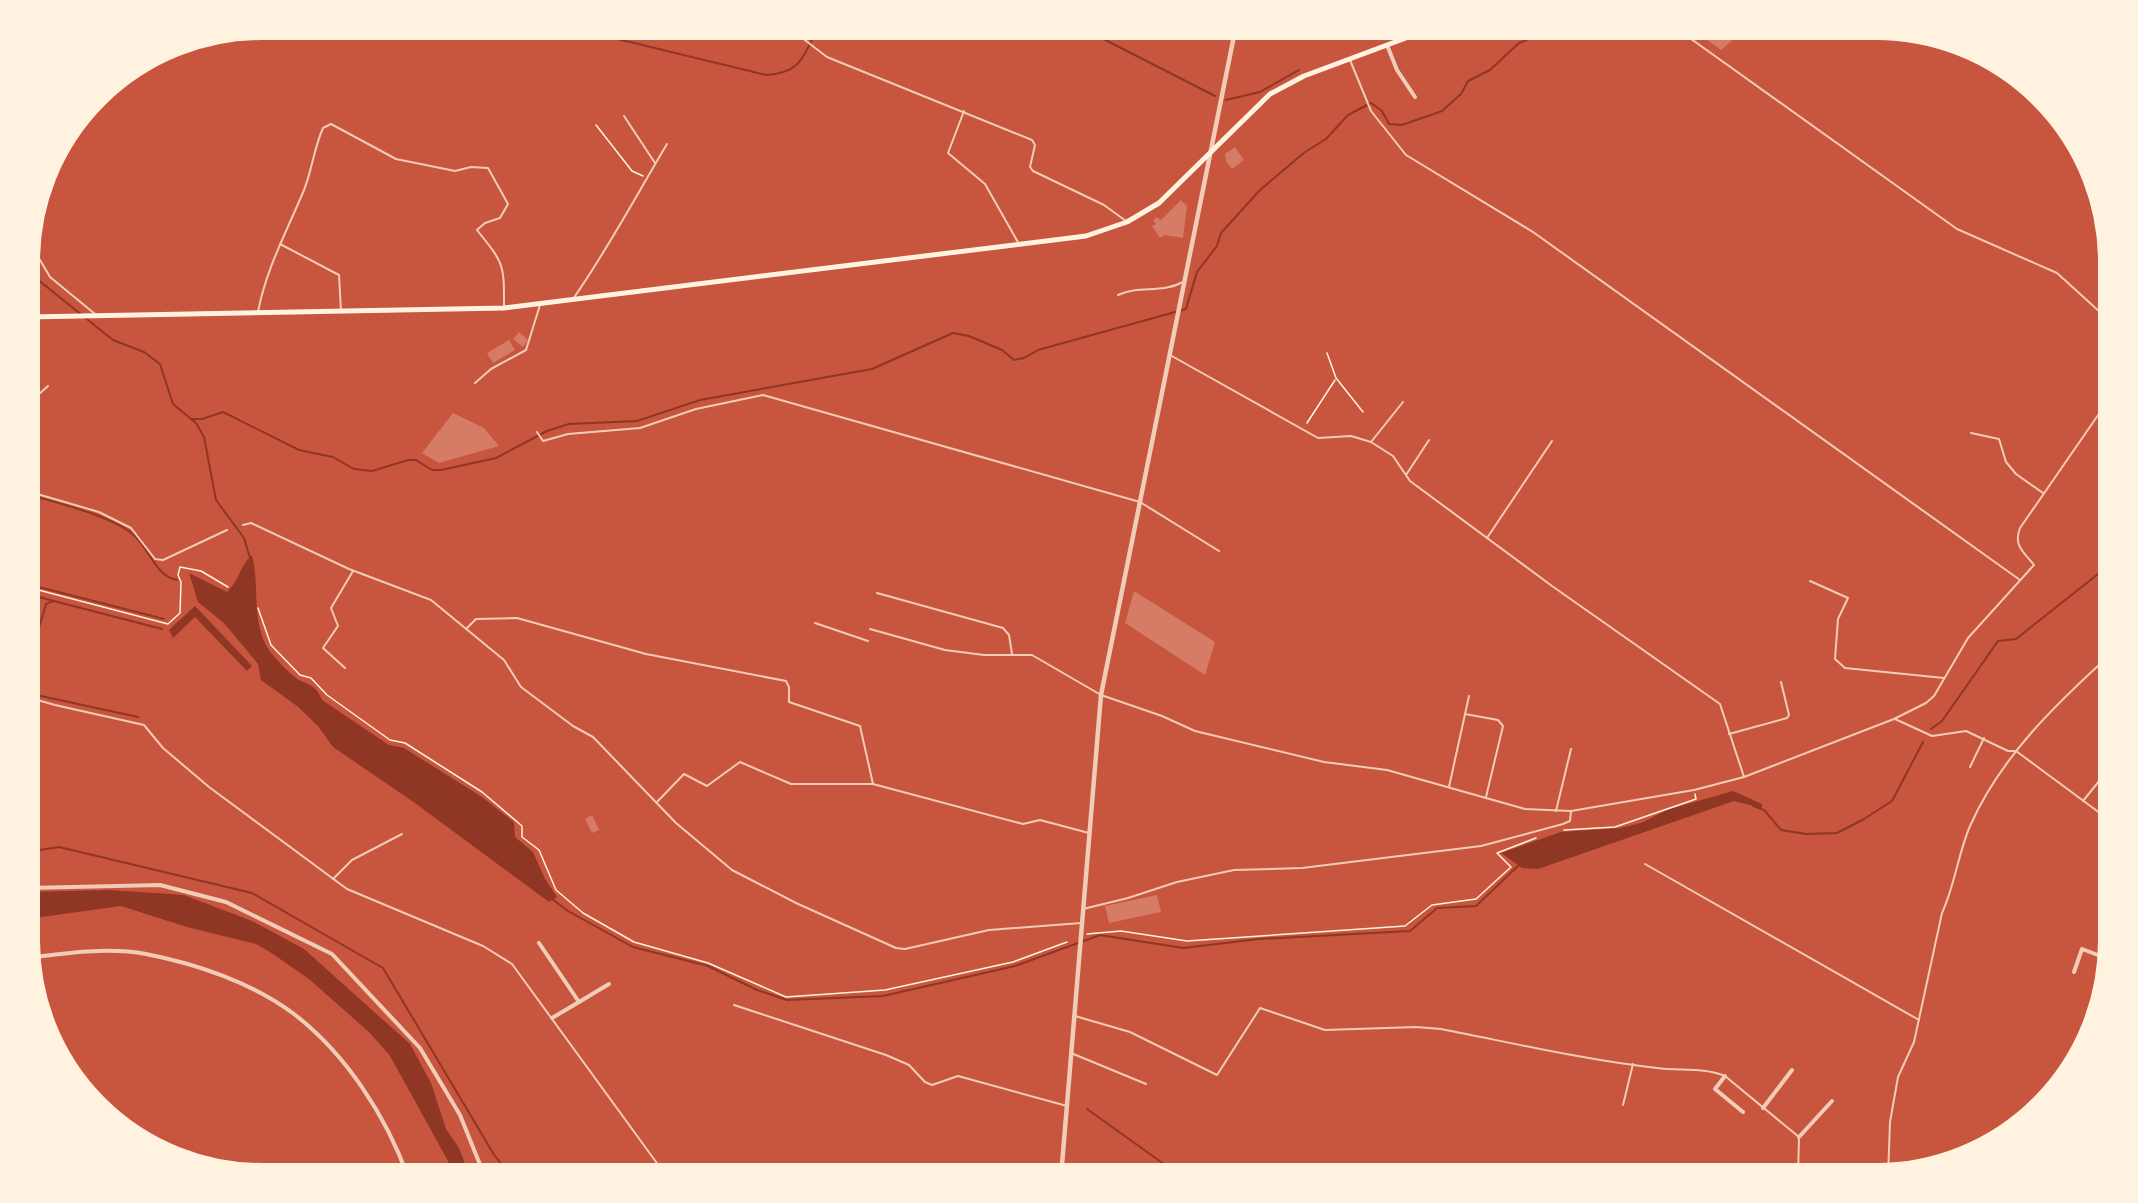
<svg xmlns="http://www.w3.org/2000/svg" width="2138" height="1203" font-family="'Fira Sans Condensed',sans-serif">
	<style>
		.water { fill: #8f3625 }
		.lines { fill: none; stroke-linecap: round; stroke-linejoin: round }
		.stream { stroke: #8f3625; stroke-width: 2 }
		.building { fill: #d67c66 }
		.path { stroke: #fff3e0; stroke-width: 1.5 }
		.service { stroke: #f1ccb7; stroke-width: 2 }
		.minor { stroke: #f1ccb7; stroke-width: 4 }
		.tertiary { stroke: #f1ccb7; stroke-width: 4.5 }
		.secondary { stroke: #fff3e0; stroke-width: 5 }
		.rim { fill: none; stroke: #fff3e0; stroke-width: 8 }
	</style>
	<rect width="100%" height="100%" fill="#c8553d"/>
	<!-- water -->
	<g class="water">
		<path d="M252,555C260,586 251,617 267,647C272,656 290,674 299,680C312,686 316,686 322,700L389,745L404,748L482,797L514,822L515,837L533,852L545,879L557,897L549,902L415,803L333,747L318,726L297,706L261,680L258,664L224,623L198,602L189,573L227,592C241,578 239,567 252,555Z"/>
		<polygon points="195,606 252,666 247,671 195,617 173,638 169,630"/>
		<polygon points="1733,791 1762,804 1762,808 1734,801 1538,869 1522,868 1501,853 1561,832 1620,828 1641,823 1667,810"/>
		<polygon points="109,890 184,895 252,921 304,949 410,1044 431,1083 446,1129 459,1148 470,1177 454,1177 448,1161 390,1056 370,1033 309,979 270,952 256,944 187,927 121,906 27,919 27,892"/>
	</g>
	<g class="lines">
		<!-- stream -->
		<g class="stream">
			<path d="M564,26L766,75C803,73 803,55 819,26"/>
			<polyline points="1078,26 1215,96"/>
			<polyline points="1226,100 1260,92 1299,70"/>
			<polyline points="27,271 113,340 144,352 160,364 173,404 196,423 204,437 216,500 244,538 250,558"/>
			<polyline points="192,419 202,419 223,412 299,450 333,457 354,469 372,471 408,460 416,460 432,470 441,470 496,458 547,431 569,424 637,421 700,400 872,369 953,333 969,336 1002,350 1014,360 1024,358 1038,350 1186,309 1197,272 1217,246 1221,233 1260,190 1305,152 1326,139 1348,115 1371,103 1382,111 1389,124 1402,125 1442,111 1461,94 1468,81 1490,70 1519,43 1562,26"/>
			<path d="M27,494C56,503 115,516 136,537C150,551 156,576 177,580"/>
			<polyline points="27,584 164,619"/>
			<polyline points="27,594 162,629"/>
			<polyline points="27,669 46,604 53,601"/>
			<polyline points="27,693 138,717"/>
			<polyline points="1931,729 1942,721 1998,641 2016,639 2112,563"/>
			<polyline points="1753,806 1764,810 1781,830 1806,834 1837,833 1864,819 1892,801 1923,742"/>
			<polyline points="27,852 59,847 252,893 383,968 493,1153 511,1177"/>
			<polyline points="552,899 568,911 633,947 708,966 757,990 787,1000 883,996 1015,966 1100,935 1183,948 1259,939 1410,931 1437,908 1476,906 1519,865"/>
			<polyline points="1087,1109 1182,1177"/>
			<polyline points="1421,1177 1442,1177"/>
		</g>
	</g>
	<!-- building -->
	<g class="building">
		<polygon points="1698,26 1748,26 1721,50 1695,31"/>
		<polygon points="1235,147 1244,160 1232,169 1226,161 1225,154"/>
		<polygon points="1181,200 1187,206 1183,238 1164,235 1160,238 1152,226 1156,224 1153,221 1156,217 1161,220"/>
		<polygon points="519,332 528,340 523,347 513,339"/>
		<polygon points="509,340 515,350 493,363 487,353"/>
		<polygon points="453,413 484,428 499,446 439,463 422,453"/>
		<polygon points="1134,591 1215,642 1205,675 1125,623"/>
		<polygon points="592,815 599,830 592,833 585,819"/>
		<polygon points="1157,895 1161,912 1109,923 1105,906"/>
	</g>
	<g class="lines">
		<!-- path -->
		<g class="path">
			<polyline points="596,125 632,171 643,176"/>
			<polyline points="1327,353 1336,378 1363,412"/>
			<polyline points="1307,423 1335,380"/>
			<polyline points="27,587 168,624 180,613 181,582 178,575 180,567 201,571 228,587"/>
			<polyline points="258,608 271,645 300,675 311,678 327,695 390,740 405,743 482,792 522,826 522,837 539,850 556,890 583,913 634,942 708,963 786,997 885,990 1013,962 1067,942"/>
			<polyline points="1564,830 1615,827 1696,799 1695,794"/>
			<polyline points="1087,934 1121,931 1187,941 1405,926 1432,905 1476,899 1511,867 1497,853 1536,838"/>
		</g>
		<!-- service -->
		<g class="service">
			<polyline points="801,26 797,34 827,57 1032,140 1035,145 1030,167 1033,171 1104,205 1126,221"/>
			<polyline points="1673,26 1957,229 2057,273 2112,323"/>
			<polyline points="1350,60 1371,111 1406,155 1533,232 2020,580"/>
			<polyline points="89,106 35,207 37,255 50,277 95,314"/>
			<polyline points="964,111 948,153 985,184 1019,244"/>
			<polyline points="624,116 655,163"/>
			<polyline points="280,244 339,275 341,311"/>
			<path d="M1118,295C1140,285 1161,294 1183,282"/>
			<path d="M573,299C608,249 636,196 667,144"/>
			<path d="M258,312C266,269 287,231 304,190C312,170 314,148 323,128L331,124L396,159L455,171L471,167L488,168L508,204L500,218L485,223L477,230C505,265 504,264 504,308"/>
			<polyline points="1170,355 1318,438 1351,436 1371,442 1393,456 1410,481 1552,586 1720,704 1744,777"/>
			<polyline points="475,383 491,369 526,350 540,305"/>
			<polyline points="27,405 48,386"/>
			<polyline points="537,432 543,441 568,434 640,428 696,409 763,395 1140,502 1219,551"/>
			<polyline points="1971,433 1999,439 2006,462 2016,474 2043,493"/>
			<polyline points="1371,442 1403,402"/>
			<polyline points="1406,475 1429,440"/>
			<polyline points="27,491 99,512 131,528 155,559 163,560 227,530"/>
			<polyline points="243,525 251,523 349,569 431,600 504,660 521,687 573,726 593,737 676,823 732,870 796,903 896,948 905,949 989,930 1081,923"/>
			<polyline points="1487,538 1552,441"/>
			<polyline points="1810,581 1848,598 1838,619 1835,659 1845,668 1944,678"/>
			<polyline points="877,593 1003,628 1009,635 1012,654"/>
			<polyline points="815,623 868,641"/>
			<polyline points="467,628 476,619 517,618 646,654 786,681 789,687 789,702 860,726 873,784"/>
			<path d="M870,629L945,650L984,655H1032L1101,695L1162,716L1195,731L1324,762L1387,770L1525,809L1571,811L1694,790L1744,777L1894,719L1926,703L1934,696L1968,638L2034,565C2024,552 2013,546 2020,528L2112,395"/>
			<polyline points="2112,639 2112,640"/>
			<polyline points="345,668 323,648 338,626 331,608 353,571"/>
			<polyline points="27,697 55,705 144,725 163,748 209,787 347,889 483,946 512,964 667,1177"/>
			<polyline points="1465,714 1498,720 1503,726 1486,797"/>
			<polyline points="1895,719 1932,736 1966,731 2008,751 2016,751 2112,822"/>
			<polyline points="1729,734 1787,718 1789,715 1781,682"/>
			<polyline points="1970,767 1984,738"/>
			<polyline points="1449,787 1469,696"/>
			<polyline points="2083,801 2112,765"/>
			<polyline points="657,802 684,774 707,786 740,762 791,784 873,784 1023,824 1040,820 1089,833"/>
			<polyline points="1556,811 1571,749"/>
			<polyline points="1645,864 1919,1020"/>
			<polyline points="333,879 352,860 402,834"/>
			<polyline points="1083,909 1128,898 1177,882 1234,870 1302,868 1481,846 1563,824 1570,821 1571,811"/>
			<polyline points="734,1005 886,1055 909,1065 925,1082 932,1085 958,1076 1067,1106"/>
			<path d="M1075,1016L1130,1032L1217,1075L1260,1008L1325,1030L1416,1027L1441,1029C1513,1043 1585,1060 1657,1068C1679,1071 1704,1067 1725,1076L1799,1137L1798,1177"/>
			<polyline points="1071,1053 1146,1084"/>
			<polyline points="1623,1105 1633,1064"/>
			<path d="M1888,1177L1890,1122L1898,1077L1914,1042L1942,913C1955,885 1958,854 1970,826C2001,756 2057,703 2112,653"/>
		</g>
		<!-- minor -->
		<g class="minor">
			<polyline points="1387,45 1397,70 1415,97"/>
			<polyline points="27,888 160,885 226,902 332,954 420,1048 460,1115 485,1177"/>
			<polyline points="539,943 579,1002 552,1018"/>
			<path d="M27,958C65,953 109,947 146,954C197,964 253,983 294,1014C346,1054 386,1116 408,1177"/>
			<polyline points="2074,972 2082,949 2111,960"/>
			<polyline points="579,1002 609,984"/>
			<polyline points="1725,1076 1715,1089 1743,1112"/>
			<polyline points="1763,1108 1792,1070"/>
			<polyline points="1799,1137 1832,1101"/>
		</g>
		<!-- tertiary -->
		<polyline class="tertiary" points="1061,1177 1101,695 1236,26"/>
		<!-- secondary -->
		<polyline class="secondary" points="27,317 504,308 1086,236 1127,222 1159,203 1270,94 1304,76 1438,26"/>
	</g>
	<!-- crop -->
	<path d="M0 0H2138V1203H0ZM262 36H1876A226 226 0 0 1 2102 262V941A226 226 0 0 1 1876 1167H262A226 226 0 0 1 36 941V262A226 226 0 0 1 262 36Z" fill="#fff3e0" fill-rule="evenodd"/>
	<path class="rim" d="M262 36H1876A226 226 0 0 1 2102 262V941A226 226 0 0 1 1876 1167H262A226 226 0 0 1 36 941V262A226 226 0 0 1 262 36Z"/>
</svg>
